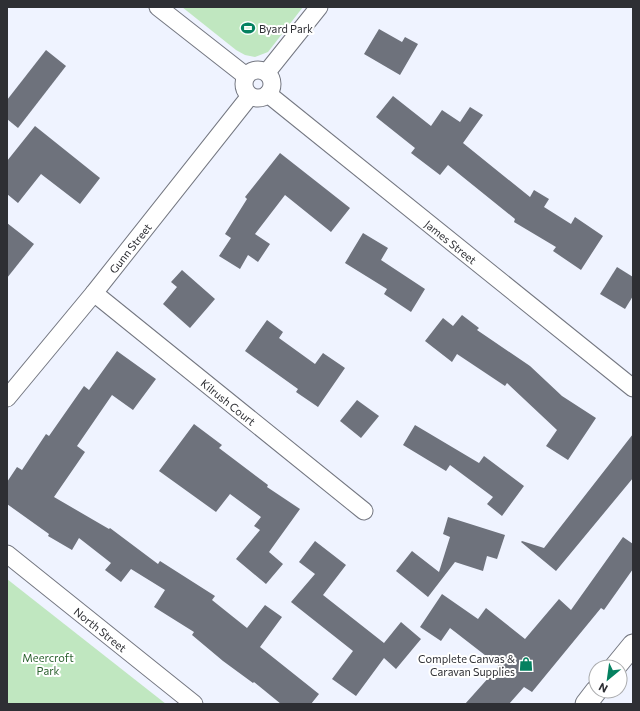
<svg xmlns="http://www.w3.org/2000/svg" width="640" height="711" font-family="Commissioner,sans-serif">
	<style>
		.green { fill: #c0e7c0 }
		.building { fill: #6e727c }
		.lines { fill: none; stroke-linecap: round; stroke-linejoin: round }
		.minor-casing { stroke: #747781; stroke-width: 19 }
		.tertiary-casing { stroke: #747781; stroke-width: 23 }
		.minor { stroke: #fff; stroke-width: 17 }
		.tertiary { stroke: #fff; stroke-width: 21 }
		.labels { text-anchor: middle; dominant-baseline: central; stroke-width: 4; stroke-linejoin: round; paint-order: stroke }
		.poi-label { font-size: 11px; fill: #2e2f34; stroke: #fff; text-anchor: start }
		.street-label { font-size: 11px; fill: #2e2f34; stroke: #fff }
		.park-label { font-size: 11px; fill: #2d6330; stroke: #fff }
	</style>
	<rect width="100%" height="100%" fill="#eff3ff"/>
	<!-- green -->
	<g class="green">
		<polygon points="182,7 303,7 268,52 255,57 245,55 236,50"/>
		<polygon points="7,579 166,704 7,704"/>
	</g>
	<!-- building -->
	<g class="building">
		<polygon points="379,29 402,42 405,37 418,44 400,75 364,54"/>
		<polygon points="46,50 66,66 18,128 7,119 7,100"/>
		<polygon points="393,96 431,126 442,110 460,122 470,107 483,115 463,143 530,197 534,190 549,199 544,207 571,224 575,217 603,236 581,270 553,251 556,247 514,222 515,219 448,165 440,175 411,153 415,148 376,117"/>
		<polygon points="35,126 100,178 80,204 41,174 18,203 7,194 7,161"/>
		<polygon points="280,153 350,208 331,232 285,195 255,234 270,244 258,262 248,255 240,269 219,256 231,238 225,234 247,199 245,197"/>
		<polygon points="7,223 34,244 7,278"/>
		<polygon points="363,233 388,248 381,260 425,289 411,312 384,294 387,289 345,263"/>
		<polygon points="617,267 633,277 633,296 625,309 600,294"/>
		<polygon points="182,270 215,299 190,328 163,304 177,287 171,282"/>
		<polygon points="462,315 479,328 477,330 530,366 562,396 596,418 568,460 546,446 557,430 507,383 505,386 457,354 452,362 425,341 443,318 453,326"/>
		<polygon points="267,320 283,332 279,338 315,364 323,353 345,368 318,407 296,392 298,389 245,351"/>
		<polygon points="117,351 156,379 133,410 112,395 77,446 85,452 54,497 109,529 110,528 158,564 160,561 215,596 212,600 247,628 265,605 282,617 260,647 319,694 311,704 281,704 254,682 253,683 223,661 192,635 194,632 154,607 165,590 131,569 121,582 105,570 111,563 79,538 72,550 48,536 49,534 7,504 7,482 17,467 22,470 46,434 49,436 84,386 89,390"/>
		<polygon points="357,400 379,416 361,438 340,421"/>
		<polygon points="194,424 222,445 219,448 268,485 267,487 300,509 269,552 283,564 266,584 236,559 260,530 254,526 261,517 230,494 216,512 159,471"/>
		<polygon points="415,425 479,463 484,456 524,486 502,516 487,504 493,497 450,465 446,471 403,445"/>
		<polygon points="633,434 633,478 556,571 521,542 522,541 544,548"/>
		<polygon points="448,517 505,535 497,559 487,556 483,571 455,562 428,597 396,571 412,551 439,572 450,537 443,534"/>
		<polygon points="623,537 633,544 633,569 604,610 601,608 532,692 524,687 509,704 465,704 499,666 450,628 441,641 420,627 442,594 478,619 486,608 525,639 559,599 571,610"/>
		<polygon points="315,541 346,565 323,595 384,643 401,622 421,639 396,669 384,658 356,696 332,679 353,651 291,602 315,574 299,562"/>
	</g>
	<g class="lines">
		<defs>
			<g id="minor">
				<polyline points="158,7 246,76"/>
				<circle cx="258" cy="84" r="14"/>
				<polyline points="267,72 319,7"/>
				<path id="s1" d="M268,94L633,388"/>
				<path id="s2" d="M94,293L364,511"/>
				<path id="s3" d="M7,398L94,293L250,96"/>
				<path id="s4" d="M7,554L194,704"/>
			</g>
			<g id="tertiary">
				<polyline points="615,667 633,645"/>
				<polyline points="586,704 596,691"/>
			</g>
		</defs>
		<!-- minor casing -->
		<use href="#minor" class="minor-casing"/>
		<!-- tertiary casing -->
		<use href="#tertiary" class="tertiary-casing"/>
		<!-- minor -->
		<use href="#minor" class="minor"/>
		<!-- tertiary -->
		<use href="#tertiary" class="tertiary"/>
	</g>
	<!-- icons -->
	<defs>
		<symbol id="stadium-bare" viewBox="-9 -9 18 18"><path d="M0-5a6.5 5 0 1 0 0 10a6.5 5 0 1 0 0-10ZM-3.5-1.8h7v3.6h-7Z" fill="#058160" stroke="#fff" stroke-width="2.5" paint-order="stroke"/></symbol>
		<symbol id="shop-bare" viewBox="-9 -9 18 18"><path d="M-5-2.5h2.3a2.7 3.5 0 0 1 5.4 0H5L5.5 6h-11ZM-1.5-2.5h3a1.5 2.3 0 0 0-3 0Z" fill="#058160" stroke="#fff" stroke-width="2.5" paint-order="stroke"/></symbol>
	</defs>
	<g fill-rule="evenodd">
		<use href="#stadium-bare" x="238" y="18" width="20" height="20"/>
		<use href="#shop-bare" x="516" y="654" width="20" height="20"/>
	</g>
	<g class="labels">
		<!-- poi labels -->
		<g class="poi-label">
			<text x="259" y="28">Byard Park</text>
			<text x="515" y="658" text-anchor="end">Complete Canvas &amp;<tspan x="515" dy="13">Caravan Supplies</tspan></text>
		</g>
		<!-- street labels -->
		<g class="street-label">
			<text stroke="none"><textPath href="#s1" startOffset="235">James Street</textPath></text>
			<text stroke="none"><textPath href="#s3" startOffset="194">Gunn Street</textPath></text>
			<text stroke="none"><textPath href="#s2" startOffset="173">Kilrush Court</textPath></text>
			<text stroke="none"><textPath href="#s4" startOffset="120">North Street</textPath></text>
		</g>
		<!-- park labels -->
		<g class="park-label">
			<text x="48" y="657">Meercroft<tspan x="48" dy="13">Park</tspan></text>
		</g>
	</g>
	<!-- border -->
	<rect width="640" height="711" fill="none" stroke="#2e2f34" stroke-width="16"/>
	<!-- north arrow -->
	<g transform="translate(608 679) rotate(209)"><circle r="19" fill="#ffffff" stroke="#abacae"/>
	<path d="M0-3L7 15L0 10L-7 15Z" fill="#058160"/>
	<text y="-6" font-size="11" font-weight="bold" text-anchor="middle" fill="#2e2f34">N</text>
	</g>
</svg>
